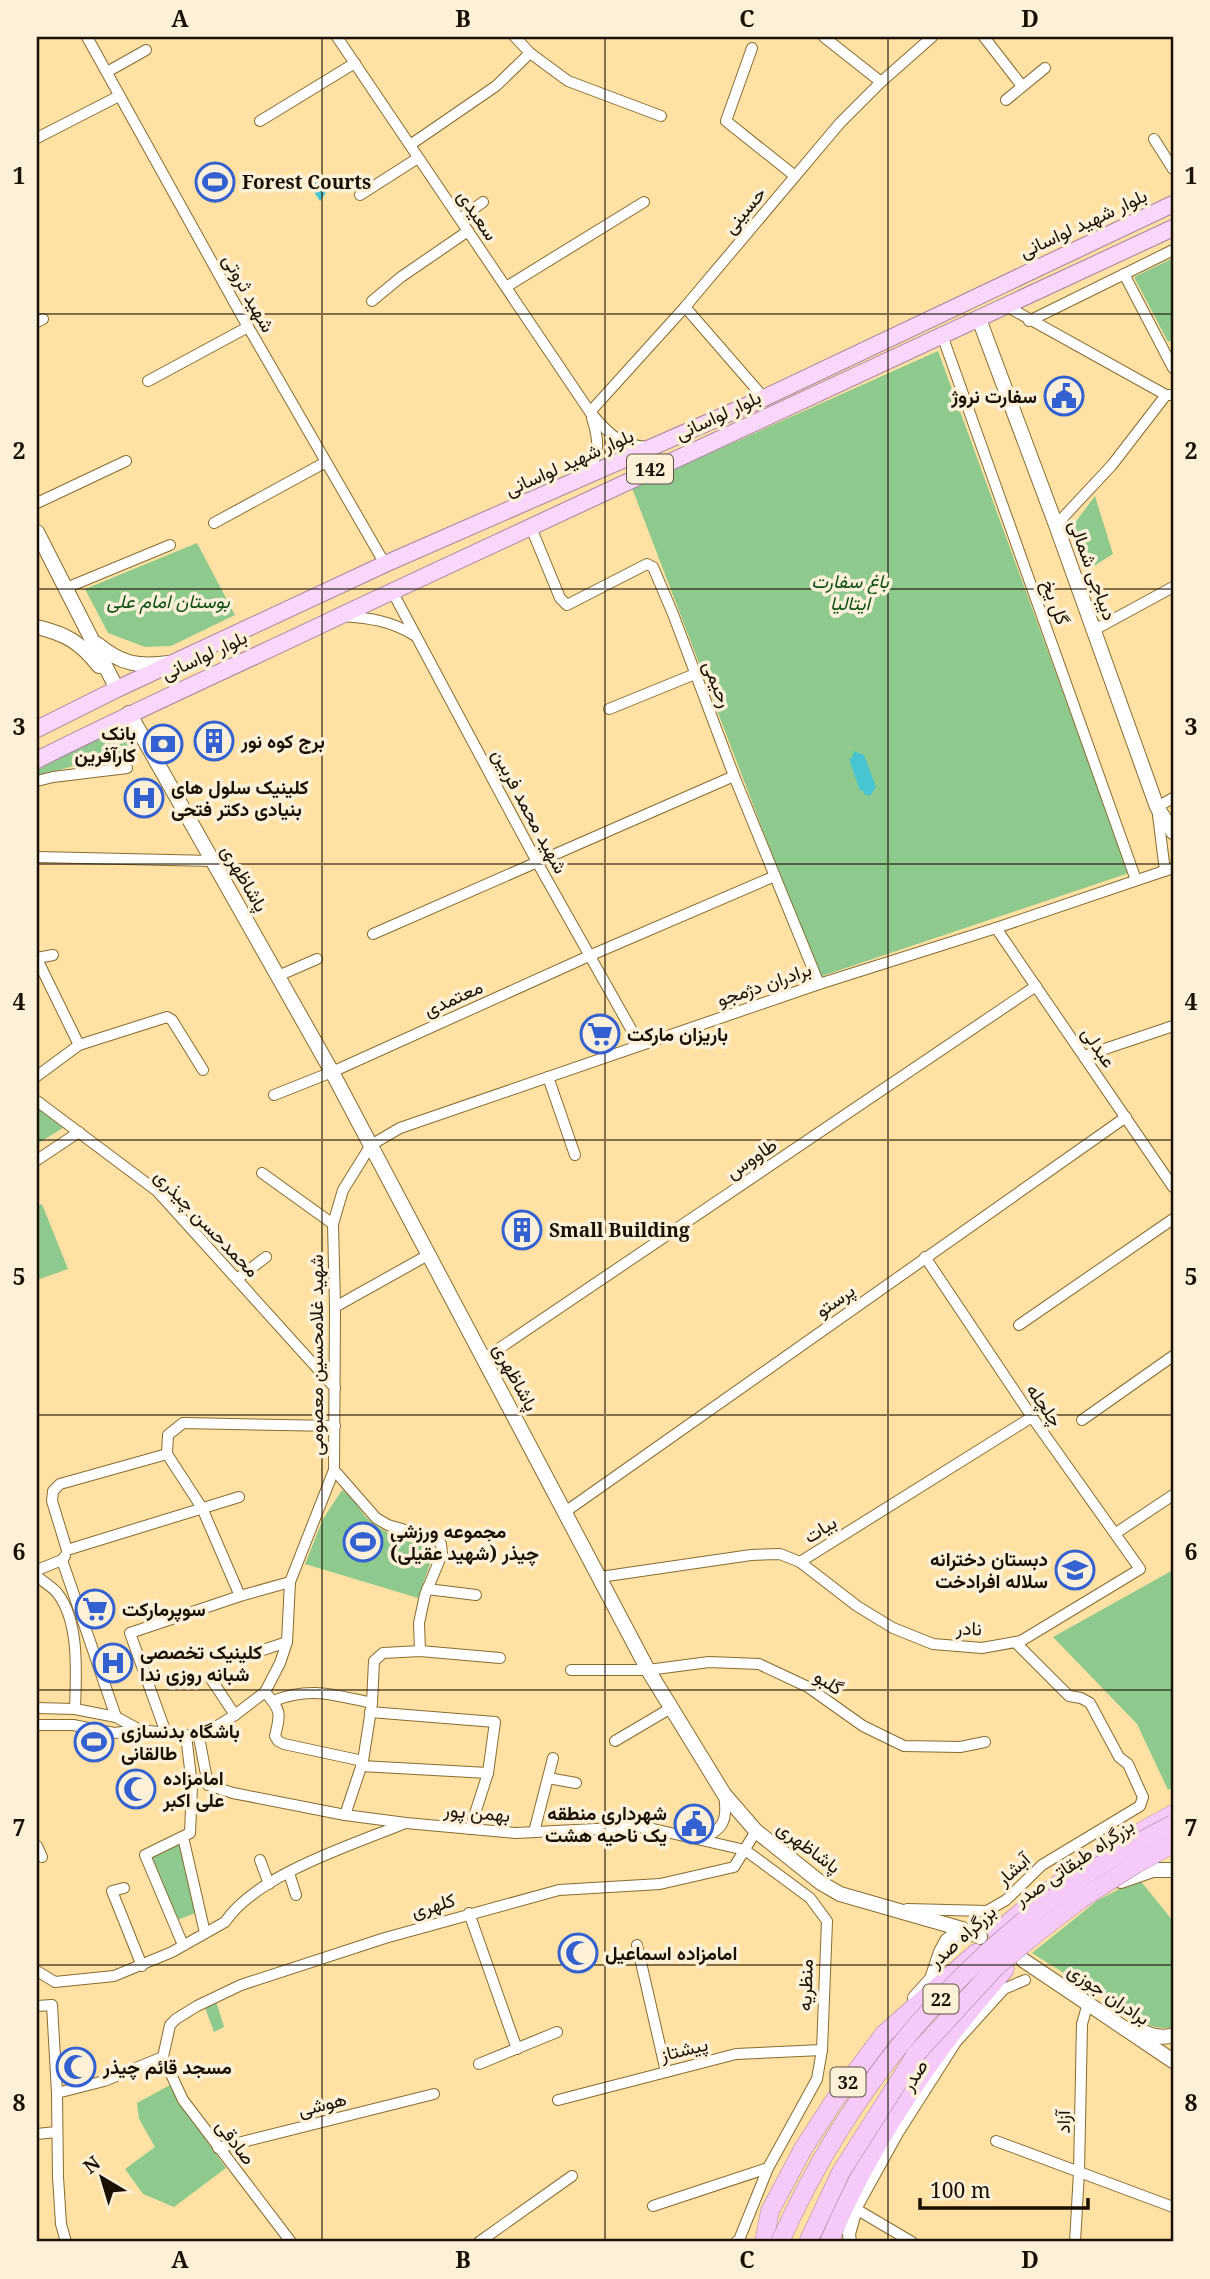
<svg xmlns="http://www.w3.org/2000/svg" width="1210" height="2279" font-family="'Noto Serif',Vazirmatn,serif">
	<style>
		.green { fill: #8eca8e }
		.water { fill: #49c4d1 }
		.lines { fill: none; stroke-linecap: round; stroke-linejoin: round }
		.minor-casing { stroke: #876c31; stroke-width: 12 }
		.tertiary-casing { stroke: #876c31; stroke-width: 14 }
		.secondary-casing { stroke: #876c31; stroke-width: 16 }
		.primary-casing { stroke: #a780a0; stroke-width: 18 }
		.trunk-casing { stroke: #a780a0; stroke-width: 19 }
		.minor { stroke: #fff; stroke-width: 10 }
		.tertiary { stroke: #fff; stroke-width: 12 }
		.secondary { stroke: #fff; stroke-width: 14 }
		.primary { stroke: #f8d7fa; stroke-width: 16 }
		.trunk { stroke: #f6caf8; stroke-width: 18 }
		.trunk-bridge-casing { stroke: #a780a0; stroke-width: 19; stroke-linecap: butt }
		.trunk-bridge { stroke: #f6caf8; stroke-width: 18 }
		.grid { fill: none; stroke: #1a1000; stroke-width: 2; stroke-opacity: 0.55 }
		.labels { text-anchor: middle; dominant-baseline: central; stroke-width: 7; stroke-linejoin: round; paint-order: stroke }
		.shield { fill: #fcf0d9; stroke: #5e5341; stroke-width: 2 }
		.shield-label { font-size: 18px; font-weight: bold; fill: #1a1000 }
		.poi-label { font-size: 19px; font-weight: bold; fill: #1a1000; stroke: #fcf0d9; text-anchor: start }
		.street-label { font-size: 19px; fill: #1a1000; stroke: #fcf0d9 }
		.park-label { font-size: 19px; font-style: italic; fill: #0b4f14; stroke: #fcf0d9 }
		.neatline { fill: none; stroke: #1a1000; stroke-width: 2.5 }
		.grid-label { font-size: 23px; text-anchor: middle; font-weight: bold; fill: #1a1000 }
	</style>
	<rect width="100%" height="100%" fill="#ffe1a4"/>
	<!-- green -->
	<g class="green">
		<polygon points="213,164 235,191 214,204 196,173"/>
		<polygon points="1171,259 1173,262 1173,339 1168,342 1134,277"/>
		<polygon points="938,351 1129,873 819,977 632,488"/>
		<polygon points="1095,496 1113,554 1086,571 1071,528"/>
		<polygon points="197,543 235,615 171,646 145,647 108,633 85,589"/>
		<polygon points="118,732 123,733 130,739 128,750 122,753 37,776 37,770 107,734"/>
		<polygon points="37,1108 63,1128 37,1144"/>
		<polygon points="42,1204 68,1269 37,1280 37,1206"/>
		<path d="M342,1490C355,1496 358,1510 368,1519C386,1536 412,1542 435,1550L418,1598L305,1564L323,1519Z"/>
		<polygon points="1173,1570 1173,1787 1168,1790 1137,1724 1053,1637"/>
		<polygon points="182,1842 198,1912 175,1921 148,1858"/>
		<path d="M1139,1879L1173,1921V2027C1160,2030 1150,2026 1139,2020L1032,1953L1098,1900Z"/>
		<polygon points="216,2001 224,2027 214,2032 204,2005"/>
		<polygon points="170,2085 179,2102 226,2168 174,2207 143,2194 125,2169 155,2147 139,2119 137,2103"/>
	</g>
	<!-- water -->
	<g class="water">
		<polygon points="316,173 328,190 320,201 306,180"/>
		<polygon points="854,751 864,755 876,787 870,796 864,794 863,790 860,791 849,759 852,758"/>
	</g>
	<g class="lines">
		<defs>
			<g id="minor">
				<polyline points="87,37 243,318 385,564"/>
				<path d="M337,37L590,412C608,433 618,445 647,447"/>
				<polyline points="515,37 530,53 568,81 661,116"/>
				<polyline points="824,37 881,82"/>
				<polyline points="984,37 1022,86"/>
				<polyline points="752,48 726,121 795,176"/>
				<polyline points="107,72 146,50"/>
				<polyline points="1006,100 1045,68"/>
				<polyline points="260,121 355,63"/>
				<polyline points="37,138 119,96"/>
				<polyline points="1154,139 1173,169"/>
				<polyline points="410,145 496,86 530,53"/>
				<polyline points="360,195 418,158"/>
				<polyline points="460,219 483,202"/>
				<polyline points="1124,274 1173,368"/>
				<polyline points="506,287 644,202"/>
				<polyline points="372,301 401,277 468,231"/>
				<polyline points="1006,306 1166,395 1173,395"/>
				<polyline points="685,307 764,398"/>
				<polyline points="1029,321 1173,250"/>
				<polyline points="37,322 43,319"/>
				<polyline points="942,335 1136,880"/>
				<polyline points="148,381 248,327"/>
				<polyline points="590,412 685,307 840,123 881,82 932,37"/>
				<path d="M585,474C601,456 599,440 592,418"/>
				<polyline points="37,503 126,461"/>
				<polyline points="214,523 326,462"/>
				<polyline points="530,525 560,598 567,605 647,564 653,567 673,614 734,776 819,984"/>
				<polyline points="1056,525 1112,465 1166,395"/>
				<polyline points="66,588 170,545"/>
				<polyline points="392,591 537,862 640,1045"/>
				<path d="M343,616C370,618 391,621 414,635"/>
				<polyline points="1094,630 1173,587"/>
				<polyline points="609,709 695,674"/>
				<polyline points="37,781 53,777 127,768"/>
				<polyline points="37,857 213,861"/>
				<polyline points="1165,871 1157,807 1173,798"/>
				<polyline points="996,928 1173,1187"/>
				<polyline points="373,934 734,776"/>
				<polyline points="37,958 53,955"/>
				<polyline points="37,959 79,1045"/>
				<polyline points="278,976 317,959"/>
				<polyline points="1084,1056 1173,1026"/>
				<polyline points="37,1076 79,1045 167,1017 172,1020 203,1070"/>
				<polyline points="548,1077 575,1155"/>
				<polyline points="274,1095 332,1072 589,956 775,876"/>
				<polyline points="37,1101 157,1191 335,1388"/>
				<polyline points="37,1160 79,1132"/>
				<polyline points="262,1173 333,1224"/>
				<polyline points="237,1279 266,1257"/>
				<polyline points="335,1307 428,1255"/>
				<polyline points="1019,1325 1173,1219"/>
				<polyline points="485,1358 1036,986"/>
				<polyline points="1082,1420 1173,1356"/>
				<polyline points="167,1454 168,1435 183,1423 335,1426"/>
				<polyline points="167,1454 202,1508 240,1596"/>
				<polyline points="334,1470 376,1518 388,1525 436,1539 441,1544 442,1554 425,1595 419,1623 420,1651"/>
				<polyline points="565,1512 1126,1117"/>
				<polyline points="1116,1533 1173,1495"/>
				<polyline points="67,1550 52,1501 53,1491 60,1484 167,1454"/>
				<polyline points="67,1550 239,1497"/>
				<polyline points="62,1560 116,1717"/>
				<polyline points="800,1562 1032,1417"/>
				<polyline points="37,1570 62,1560 65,1556"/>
				<path d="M37,1576C43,1582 53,1587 58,1594C80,1623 76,1675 75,1709"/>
				<polyline points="600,1577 751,1555 780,1554 800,1562 857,1606 893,1628 933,1644 982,1648 1021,1641 1140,1569 1032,1417 925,1257"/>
				<polyline points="427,1589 476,1595"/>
				<polyline points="239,1658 287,1642"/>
				<polyline points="571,1670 648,1670 709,1662 759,1664 808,1687 863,1726 904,1746 960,1747 985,1742"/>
				<polyline points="211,1679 235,1715"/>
				<path d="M265,1692C281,1711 281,1712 275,1736L278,1741L284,1744L363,1761"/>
				<path d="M273,1701C311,1686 333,1695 372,1703"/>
				<polyline points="37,1708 75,1709 116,1717 140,1730"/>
				<polyline points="370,1712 495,1722 488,1773 470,1829"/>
				<polyline points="37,1725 73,1725 114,1733 140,1730 193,1736"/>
				<polyline points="166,1733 130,1633 240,1596 290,1582"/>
				<polyline points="199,1737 235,1715 265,1692 280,1663 287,1642 290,1582 334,1470 335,1307 333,1224 343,1190 371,1145 400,1128 819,984 996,928 1173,868"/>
				<polyline points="199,1737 208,1785"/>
				<polyline points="615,1741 671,1708"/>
				<polyline points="361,1766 488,1773"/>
				<polyline points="548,1778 576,1783"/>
				<polyline points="208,1785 233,1793 345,1815 406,1823 516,1833 635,1827 649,1828 745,1850 810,1898 827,1921 822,2050 817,2079 768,2168 739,2240 736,2242"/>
				<polyline points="345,1815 363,1761 372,1703 374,1661 383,1653 420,1651 500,1658"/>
				<polyline points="534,1832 553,1758"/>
				<polyline points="183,1837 205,1933"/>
				<path d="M700,1838C724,1831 728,1819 724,1795"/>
				<polyline points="37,1846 42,1857"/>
				<polyline points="260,1860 269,1884"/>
				<polyline points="289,1873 296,1895"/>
				<polyline points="124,1888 112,1891 142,1966"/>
				<polyline points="907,1909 987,1911 1006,1900 1042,1865 1140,1806 1143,1797 1137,1784 1128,1764 1119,1757 1090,1703 1081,1698 1069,1696 1015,1642"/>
				<polyline points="469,1913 517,2049"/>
				<polyline points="183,1945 145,1855 190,1833 192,1786 186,1735"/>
				<polyline points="637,1945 666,2072"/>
				<path d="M37,1971L55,1982L114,1976L172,1952L225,1922C256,1875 352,1845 403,1824"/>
				<polyline points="37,2006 52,2005 57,2093 58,2177 61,2224 66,2242"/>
				<polyline points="163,2057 170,2025 176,2019 197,2006 241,1985 385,1938 559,1890 660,1884 734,1867 756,1831"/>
				<polyline points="163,2057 183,2100 291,2242"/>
				<polyline points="479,2064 557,2032"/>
				<polyline points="57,2093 104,2081 163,2057"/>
				<polyline points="558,2100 736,2054 822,2050"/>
				<polyline points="37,2134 56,2132"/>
				<polyline points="996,2141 1173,2207"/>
				<polyline points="218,2148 434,2094"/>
				<polyline points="653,2206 768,2168"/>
				<polyline points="479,2242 572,2176"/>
				<polyline points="912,2242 856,2209 898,2133 956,2042 1004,1989 1025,1980"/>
				<polyline points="1075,2242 1079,2172 1082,2024 1088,2003"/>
			</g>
			<polyline id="tertiary" points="850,2242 849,2234 856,2209"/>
			<g id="secondary">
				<polyline points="979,319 1056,525 1157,807 1173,832"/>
				<polyline points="37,532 117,689"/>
				<path d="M37,627C66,634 80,642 99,666"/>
				<path d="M97,644C121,664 138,667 169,663"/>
				<polyline points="129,713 332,1072 648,1670 724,1794 756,1831 821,1883 840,1894 962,1929 980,1937"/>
				<polyline points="1121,1881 1153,1870 1173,1870"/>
				<polyline points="1023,1960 1173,2061"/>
				<polyline points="915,1998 932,1979 941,1952 947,1941 962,1929"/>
				<path d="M1135,2028C1147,2034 1160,2040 1173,2035"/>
			</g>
			<g id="primary">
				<polyline points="37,729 117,689 385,564 764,398 1173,204"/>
				<path d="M37,760C138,709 242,663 344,614C620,483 897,357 1173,228"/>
			</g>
			<g id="trunk">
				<path d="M997,1933C1050,1885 1110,1848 1173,1814"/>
				<polyline points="764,2242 770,2211 803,2149 834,2101 884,2034 976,1953"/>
				<path d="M829,2242C857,2174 897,2108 941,2048C960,2021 983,1995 1005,1969"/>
			</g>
		</defs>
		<!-- minor casing -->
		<use href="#minor" class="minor-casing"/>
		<!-- tertiary casing -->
		<use href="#tertiary" class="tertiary-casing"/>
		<!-- secondary casing -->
		<use href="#secondary" class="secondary-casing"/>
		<!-- primary casing -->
		<use href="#primary" class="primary-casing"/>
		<!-- trunk casing -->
		<use href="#trunk" class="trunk-casing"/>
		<!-- minor -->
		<use href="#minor" class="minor"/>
		<!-- tertiary -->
		<use href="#tertiary" class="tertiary"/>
		<!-- secondary -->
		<use href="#secondary" class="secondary"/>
		<!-- primary -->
		<use href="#primary" class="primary"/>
		<!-- trunk -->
		<use href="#trunk" class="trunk"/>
		<defs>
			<g id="trunk-bridge">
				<path d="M780,2242C861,2060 996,1914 1173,1824"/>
				<polyline points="808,2242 841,2172 916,2054 997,1966 1038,1932 1080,1900 1136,1864 1173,1844"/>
			</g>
		</defs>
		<!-- trunk-bridge casing -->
		<use href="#trunk-bridge" class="trunk-bridge-casing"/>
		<!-- trunk-bridge -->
		<use href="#trunk-bridge" class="trunk-bridge"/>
	</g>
	<!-- grid -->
	<path class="grid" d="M322,37V2242M605,37V2242M888,37V2242M37,314H1173M37,589H1173M37,864H1173M37,1140H1173M37,1415H1173M37,1690H1173M37,1965H1173"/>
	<!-- icons -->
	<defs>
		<symbol id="stadium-ring" viewBox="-11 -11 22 22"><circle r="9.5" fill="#fcf0d9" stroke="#3461d1" stroke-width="1.5"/><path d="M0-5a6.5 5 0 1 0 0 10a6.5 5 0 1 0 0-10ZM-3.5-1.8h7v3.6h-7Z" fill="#3461d1"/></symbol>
		<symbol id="civic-ring" viewBox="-11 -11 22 22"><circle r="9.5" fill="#fcf0d9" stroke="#3461d1" stroke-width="1.5"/><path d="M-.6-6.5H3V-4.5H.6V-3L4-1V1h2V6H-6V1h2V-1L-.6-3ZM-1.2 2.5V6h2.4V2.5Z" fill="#3461d1"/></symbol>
		<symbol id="building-ring" viewBox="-11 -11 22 22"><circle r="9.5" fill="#fcf0d9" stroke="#3461d1" stroke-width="1.5"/><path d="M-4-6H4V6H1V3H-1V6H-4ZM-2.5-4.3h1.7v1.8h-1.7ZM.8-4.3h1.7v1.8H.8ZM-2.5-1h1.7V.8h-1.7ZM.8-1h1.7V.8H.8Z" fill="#3461d1"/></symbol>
		<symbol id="bank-ring" viewBox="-11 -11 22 22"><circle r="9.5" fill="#fcf0d9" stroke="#3461d1" stroke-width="1.5"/><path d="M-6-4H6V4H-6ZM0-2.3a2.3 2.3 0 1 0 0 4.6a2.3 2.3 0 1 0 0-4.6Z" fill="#3461d1"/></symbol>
		<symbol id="hospital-ring" viewBox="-11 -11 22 22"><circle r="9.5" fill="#fcf0d9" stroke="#3461d1" stroke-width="1.5"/><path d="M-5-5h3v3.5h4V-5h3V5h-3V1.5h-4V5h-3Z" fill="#3461d1"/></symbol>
		<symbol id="supermarket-ring" viewBox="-11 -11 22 22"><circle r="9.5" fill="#fcf0d9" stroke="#3461d1" stroke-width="1.5"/><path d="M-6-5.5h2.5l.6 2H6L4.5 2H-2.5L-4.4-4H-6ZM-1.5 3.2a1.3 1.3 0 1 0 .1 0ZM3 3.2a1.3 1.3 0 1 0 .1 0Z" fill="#3461d1"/></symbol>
		<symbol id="school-ring" viewBox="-11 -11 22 22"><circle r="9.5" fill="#fcf0d9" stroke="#3461d1" stroke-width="1.5"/><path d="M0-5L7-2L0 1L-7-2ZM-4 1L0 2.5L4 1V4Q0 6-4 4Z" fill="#3461d1"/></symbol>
		<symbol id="mosque-ring" viewBox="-11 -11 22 22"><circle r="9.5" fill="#fcf0d9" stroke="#3461d1" stroke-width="1.5"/><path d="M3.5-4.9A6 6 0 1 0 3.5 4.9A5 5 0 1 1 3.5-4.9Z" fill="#3461d1"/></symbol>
	</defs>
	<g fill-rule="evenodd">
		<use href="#stadium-ring" x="193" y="160" width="44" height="44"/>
		<use href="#civic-ring" x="1042" y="374" width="44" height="44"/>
		<use href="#building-ring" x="192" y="719" width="44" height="44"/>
		<use href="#bank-ring" x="141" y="722" width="44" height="44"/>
		<use href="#hospital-ring" x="122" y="776" width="44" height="44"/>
		<use href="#supermarket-ring" x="578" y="1012" width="44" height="44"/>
		<use href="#building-ring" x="500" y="1208" width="44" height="44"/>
		<use href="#stadium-ring" x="341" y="1520" width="44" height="44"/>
		<use href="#school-ring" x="1053" y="1548" width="44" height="44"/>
		<use href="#supermarket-ring" x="73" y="1587" width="44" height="44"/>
		<use href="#hospital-ring" x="91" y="1641" width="44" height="44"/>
		<use href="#stadium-ring" x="72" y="1720" width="44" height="44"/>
		<use href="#mosque-ring" x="114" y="1767" width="44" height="44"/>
		<use href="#civic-ring" x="672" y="1802" width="44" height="44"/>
		<use href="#mosque-ring" x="556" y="1931" width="44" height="44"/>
		<use href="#mosque-ring" x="54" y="2045" width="44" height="44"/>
	</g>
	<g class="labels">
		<!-- shield labels -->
		<g class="shield">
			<rect x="627" y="454.5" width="46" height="29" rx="5"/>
			<rect x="923.5" y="1984.5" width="35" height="29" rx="5"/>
			<rect x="830.5" y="2067.5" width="35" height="29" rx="5"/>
		</g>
		<g class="shield-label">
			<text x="650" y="469">142</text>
			<text x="941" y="1999">22</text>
			<text x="848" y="2082">32</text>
		</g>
		<!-- poi labels -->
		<g class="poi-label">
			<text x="242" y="182">Forest Courts</text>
			<text x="1037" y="396" text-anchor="end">سفارت نروژ</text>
			<text x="136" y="733" text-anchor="end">بانک<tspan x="136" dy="22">کارآفرین</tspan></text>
			<text x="241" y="741">برج کوه نور</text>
			<text x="171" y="787">کلینیک سلول های<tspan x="171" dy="22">بنیادی دکتر فتحی</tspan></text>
			<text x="627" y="1034">باریزان مارکت</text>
			<text x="549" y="1230">Small Building</text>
			<text x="390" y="1531">مجموعه ورزشی<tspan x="390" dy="22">چیذر (شهید عقیلی)</tspan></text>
			<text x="1048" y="1559" text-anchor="end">دبستان دخترانه<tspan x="1048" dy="22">سلاله افرادخت</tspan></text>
			<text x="122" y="1609">سوپرمارکت</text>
			<text x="140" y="1652">کلینیک تخصصی<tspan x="140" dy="22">شبانه روزی ندا</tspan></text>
			<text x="121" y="1731">باشگاه بدنسازی<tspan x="121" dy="22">طالقانی</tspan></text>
			<text x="163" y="1778">امامزاده<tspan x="163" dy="22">علی اکبر</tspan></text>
			<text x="667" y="1813" text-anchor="end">شهرداری منطقه<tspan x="667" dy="22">یک ناحیه هشت</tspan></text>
			<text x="605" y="1953">امامزاده اسماعیل</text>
			<text x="103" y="2067">مسجد قائم چیذر</text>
		</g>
		<!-- street labels -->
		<g class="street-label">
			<text transform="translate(744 210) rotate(-50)">حسینی</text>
			<text transform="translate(478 215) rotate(56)">سعیدی</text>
			<text transform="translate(1083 223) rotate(-25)">بلوار شهید لواسانی</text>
			<text transform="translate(249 293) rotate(61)">شهید ثروتی</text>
			<text transform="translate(718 415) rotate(-25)">بلوار لواسانی</text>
			<text transform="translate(569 462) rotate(-24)">بلوار شهید لواسانی</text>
			<text transform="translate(1093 570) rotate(70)">دیباجی شمالی</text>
			<text transform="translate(1056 602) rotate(70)">گل یخ</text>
			<text transform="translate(204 655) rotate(-25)">بلوار لواسانی</text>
			<text transform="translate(718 684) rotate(69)">رحیمی</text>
			<text transform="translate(530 811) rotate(62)">شهید محمد فربین</text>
			<text transform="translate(245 878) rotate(60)">پاشاظهری</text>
			<text transform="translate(764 984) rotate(-19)">برادران دژمجو</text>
			<text transform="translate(453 998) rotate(-24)">معتمدی</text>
			<text transform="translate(1099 1047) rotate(56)">عبدلی</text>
			<text transform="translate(751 1158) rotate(-34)">طاووس</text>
			<text transform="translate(207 1223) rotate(46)">محمدحسن چیذری</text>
			<text transform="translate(835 1300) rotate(-35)">پرستو</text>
			<text transform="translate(316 1355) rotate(-90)">شهید غلامحسین معصومی</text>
			<text transform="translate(516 1377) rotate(62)">پاشاظهری</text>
			<text transform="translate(1045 1405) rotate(55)">چلچله</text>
			<text transform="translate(820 1529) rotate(-32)">بیات</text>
			<text transform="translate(969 1628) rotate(2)">نادر</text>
			<text transform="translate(829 1682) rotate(33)">گلبو</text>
			<text transform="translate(477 1812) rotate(5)">بهمن پور</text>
			<text transform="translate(809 1847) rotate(37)">پاشاظهری</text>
			<text transform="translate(1074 1862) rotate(-34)">بزرگراه طبقاتی صدر</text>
			<text transform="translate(1013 1869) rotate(-42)">آبشار</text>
			<text transform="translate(433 1905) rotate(-16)">کلهری</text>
			<text transform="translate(962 1936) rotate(-42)">بزرگراه صدر</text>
			<text transform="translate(805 1985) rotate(-88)">منظریه</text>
			<text transform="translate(1109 1994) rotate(34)">برادران جوزی</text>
			<text transform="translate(684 2049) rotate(-14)">پیشتاز</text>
			<text transform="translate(914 2075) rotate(-58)">صدر</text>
			<text transform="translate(322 2104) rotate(-14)">هوشی</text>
			<text transform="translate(1063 2122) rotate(-89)">آزاد</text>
			<text transform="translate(236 2142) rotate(53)">صادقی</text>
		</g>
		<!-- park labels -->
		<g class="park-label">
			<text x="850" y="581">باغ سفارت<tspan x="850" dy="22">ایتالیا</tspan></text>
			<text x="168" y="601">بوستان امام علی</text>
		</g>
	</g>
	<!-- border -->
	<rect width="1210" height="2279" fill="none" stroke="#fcf0d9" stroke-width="77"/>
	<!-- north arrow -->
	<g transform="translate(102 2178) rotate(322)" stroke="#fcf0d9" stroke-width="5" paint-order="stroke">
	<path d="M0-5L12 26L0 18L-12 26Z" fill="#1a1000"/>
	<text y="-10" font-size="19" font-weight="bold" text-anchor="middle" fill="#1a1000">N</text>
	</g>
	<!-- scale -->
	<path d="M920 2198v10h168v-10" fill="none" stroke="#1a1000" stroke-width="3.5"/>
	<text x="930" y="2198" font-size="21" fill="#1a1000" stroke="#fcf0d9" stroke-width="5" paint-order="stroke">100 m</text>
	<rect x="38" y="38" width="1134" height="2202" class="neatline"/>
	<g class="grid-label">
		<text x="180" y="27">A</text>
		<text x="463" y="27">B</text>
		<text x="747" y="27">C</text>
		<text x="1030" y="27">D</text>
		<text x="19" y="184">1</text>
		<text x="1191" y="184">1</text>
		<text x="19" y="459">2</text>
		<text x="1191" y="459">2</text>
		<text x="19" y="735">3</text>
		<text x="1191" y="735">3</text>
		<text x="19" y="1010">4</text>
		<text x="1191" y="1010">4</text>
		<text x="19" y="1285">5</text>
		<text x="1191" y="1285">5</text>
		<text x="19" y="1560">6</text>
		<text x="1191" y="1560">6</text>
		<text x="19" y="1836">7</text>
		<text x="1191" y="1836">7</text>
		<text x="19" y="2111">8</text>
		<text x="1191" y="2111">8</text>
		<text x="180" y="2268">A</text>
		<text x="463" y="2268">B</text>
		<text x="747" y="2268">C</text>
		<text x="1030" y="2268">D</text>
	</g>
</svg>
